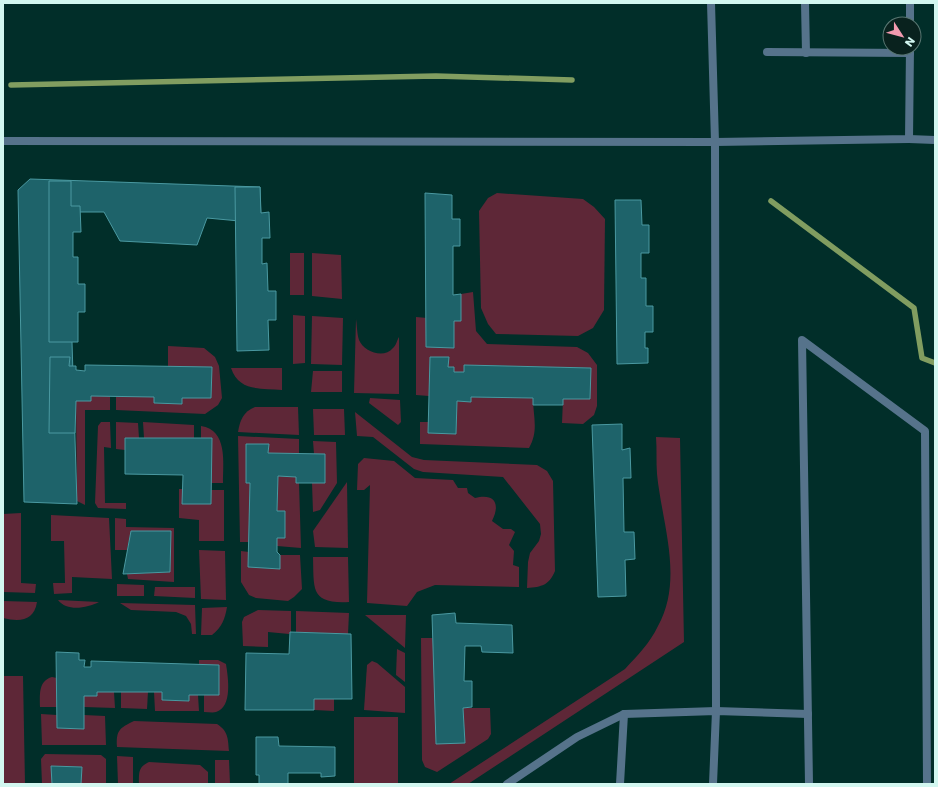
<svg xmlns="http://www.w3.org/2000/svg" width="938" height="787" font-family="Poppins,sans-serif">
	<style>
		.green { fill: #5e2737 }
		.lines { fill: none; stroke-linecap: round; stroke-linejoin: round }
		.stream { stroke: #819d60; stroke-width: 5.5 }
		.building { fill: #1e636a; stroke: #4a99a1 }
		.street { stroke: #56738b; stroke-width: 8 }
	</style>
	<rect width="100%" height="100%" fill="#012e29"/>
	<!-- green -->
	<g class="green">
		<polygon points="497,193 583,199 594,207 605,219 604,310 593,328 578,336 496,334 488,324 481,308 479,211 488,198"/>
		<rect x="290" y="253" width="14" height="42"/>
		<polygon points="312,253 341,255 342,299 312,296"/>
		<polygon points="473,292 476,331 487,344 577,347 588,353 597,365 597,406 594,415 583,424 562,423 563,399 590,399 590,368 464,365 464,372 454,372 454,367 448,367 448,357 430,357 429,396 416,395 416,317 461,321 461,294"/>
		<polygon points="293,315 305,316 305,363 293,364"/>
		<polygon points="312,316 343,318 342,365 311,364"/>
		<path d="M356,319C357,325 357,334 359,340C364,352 384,359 393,348C396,346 397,340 399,337V394L354,393Z"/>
		<polygon points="168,346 204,348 215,357 219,366 222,398 218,405 205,414 116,410 116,396 154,397 155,403 181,404 182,398 211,398 212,368 168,367"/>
		<path d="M231,368H282V390C261,388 239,392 231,368Z"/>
		<polygon points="313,371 342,371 342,392 311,392"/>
		<polygon points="91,396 110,396 110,410 85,410 85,505 77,501 76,401 91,401"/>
		<path d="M471,397L533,398C533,416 539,431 529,448L420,444V422H429L428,433L456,434L457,401L471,402Z"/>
		<polygon points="370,398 400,400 401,422 398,425 369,403"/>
		<path d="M255,407H298L299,435L238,432C240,420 243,412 255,407Z"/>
		<polygon points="313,409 344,409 345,435 314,435"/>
		<path d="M355,412L412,457L424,460L537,465L547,471L553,481L555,571C549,585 542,587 527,588L528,562L530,553L539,541L541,534L540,524L503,477L423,472L414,469L373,437L357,436Z"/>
		<polygon points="101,422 110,422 111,448 104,447 105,503 126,503 126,509 98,508 95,503 98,426"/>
		<polygon points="116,422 138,423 139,438 125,438 125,450 116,449"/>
		<polygon points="143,422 194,425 194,438 144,438"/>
		<path d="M201,426C228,430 223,463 223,483H211L201,438Z"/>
		<polygon points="238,436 299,439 299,454 268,453 269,444 246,444 246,482 250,483 249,542 240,542"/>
		<path d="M656,437L680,438L684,642L468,784H449L625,669C637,656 650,643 658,626C684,579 662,524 657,474C656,462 657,449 656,437Z"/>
		<polygon points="313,441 336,442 337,483 320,510 313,512 312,483 325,483 314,454"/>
		<path d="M364,458L394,461L415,478L453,480L458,488H467L468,493L475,498C494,493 501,503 492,521L503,529H511L515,532L509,545L514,551L513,565L519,567V587L435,585L417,592L407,606L367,603L370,485L364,490H357L358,464Z"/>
		<polygon points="278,476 296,477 296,483 299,483 301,548 277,546 277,538 285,538 285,511 277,511"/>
		<polygon points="347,482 348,548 315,547 313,531"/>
		<polygon points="179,489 183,489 183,504 210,504 211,490 224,490 224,541 199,541 199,520 179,518"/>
		<polygon points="21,513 21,583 36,584 35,593 3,592 3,514"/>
		<polygon points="51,515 109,518 112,579 72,577 72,593 54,594 53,583 65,583 64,541 51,541"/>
		<polygon points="115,518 126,519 126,527 174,528 174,582 128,579 127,574 170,572 171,531 131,531 127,550 115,550"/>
		<polygon points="199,550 225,551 226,600 201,599"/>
		<polygon points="241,551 249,552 249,567 279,569 280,555 300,555 302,589 294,597 288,601 256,598 249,595 241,582"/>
		<path d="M313,557H348L349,602C310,604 314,589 313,557Z"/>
		<polygon points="117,584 144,585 144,596 117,596"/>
		<polygon points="155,587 195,587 195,598 154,596"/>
		<path d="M58,600L99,602C87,608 67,612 58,600Z"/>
		<path d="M3,601L37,602C34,621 20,622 3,618Z"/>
		<polygon points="120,603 195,605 196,634 192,634 191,624 186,616 176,612 131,610"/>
		<path d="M227,607C225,619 222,627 212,635H201L202,608Z"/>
		<polygon points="258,610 291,611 291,632 289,634 268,632 268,647 243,646 242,622 244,617"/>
		<polygon points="296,611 349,613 348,634 296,632"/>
		<polygon points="365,615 406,615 405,648"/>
		<polygon points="421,638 433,638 436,743 465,743 463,708 490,708 491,734 488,739 437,772 425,767 422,760"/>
		<polygon points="397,649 405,653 405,682 396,675"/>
		<path d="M199,660H218L226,664C228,677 233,707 216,712C213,713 208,712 204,712V695H219V665H199Z"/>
		<polygon points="372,661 377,663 405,687 405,713 364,710 367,665"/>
		<polygon points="3,676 23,676 25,784 3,784"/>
		<path d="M52,677L57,678V707H40C40,695 38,681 52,677Z"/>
		<polygon points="97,692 114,692 115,708 84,707 84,696 96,696"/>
		<polygon points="121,692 148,692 147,709 121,708"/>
		<polygon points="154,692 162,692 163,700 189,701 189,695 198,695 199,711 155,711"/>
		<polygon points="314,699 334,699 334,711 314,710"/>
		<polygon points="41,714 57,715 57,728 84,729 84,715 105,716 106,745 42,745"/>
		<rect x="354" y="717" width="44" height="67"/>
		<path d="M134,721L217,724C228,731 228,738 229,751L117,747C116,731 119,728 134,721Z"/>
		<polygon points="45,754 101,755 106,759 106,784 81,784 81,767 52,766 52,784 42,784 41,759"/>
		<polygon points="117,756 133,757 133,784 118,784"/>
		<polygon points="215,760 229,760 230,784 215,784"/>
		<path d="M149,762L200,765L208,772V784H139C139,773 138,767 149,762Z"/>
	</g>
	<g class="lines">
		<!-- stream -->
		<g class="stream">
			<polyline points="11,85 436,76 572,80"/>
			<polyline points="771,201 914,308 922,358 935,363"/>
		</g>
	</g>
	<!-- building -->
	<g class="building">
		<polygon points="30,179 260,187 261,223 207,218 197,245 120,241 104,212 68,212 77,504 24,502 18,190"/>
		<polygon points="49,181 71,181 71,206 80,206 81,232 73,232 73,257 78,257 78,284 85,284 85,312 78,312 78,342 49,342"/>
		<polygon points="235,187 260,187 261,213 269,212 270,238 262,238 262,264 267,263 268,291 276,291 276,320 268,320 269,350 237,351"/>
		<polygon points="425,193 452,195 452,219 460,219 460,246 453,246 453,295 461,294 461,321 454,321 454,348 426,347"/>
		<polygon points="615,200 641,200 642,225 649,225 649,253 641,253 641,278 646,278 646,306 653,306 653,332 645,332 645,348 648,348 648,363 617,364"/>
		<polygon points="50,357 70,357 69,366 76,366 76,370 85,371 85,365 212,367 211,398 182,398 182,404 154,403 154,397 91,396 91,401 76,401 75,433 49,433"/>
		<polygon points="430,357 449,357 448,367 454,367 454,372 464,372 464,365 591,368 590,399 563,399 563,405 533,405 533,398 471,397 471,402 457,401 456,434 428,433"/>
		<polygon points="622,424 622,450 630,448 631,478 623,478 624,532 634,532 635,559 625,560 626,596 598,597 592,425"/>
		<polygon points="125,438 212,438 211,504 182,504 183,475 125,474"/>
		<polygon points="246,444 269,444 268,453 325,454 325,483 296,483 296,477 278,476 277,511 285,511 285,538 277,538 277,552 280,555 280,569 248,567 250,483 246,483"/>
		<polygon points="131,531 171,531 170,572 123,574"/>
		<polygon points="455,613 456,623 512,625 513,653 482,652 481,646 465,646 464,681 472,681 472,707 463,708 465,743 436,744 432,615"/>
		<polygon points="290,632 351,634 352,699 314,699 314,710 245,710 246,653 289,654"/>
		<polygon points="56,652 79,653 79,660 85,660 84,667 91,667 91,661 219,665 219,695 189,695 189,701 162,700 162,692 97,692 97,696 84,696 84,729 57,728"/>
		<polygon points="256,737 278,737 279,746 335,747 335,776 321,777 321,773 288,773 288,784 259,784 259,775 256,775"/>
		<polygon points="51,766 82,767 81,784 52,784"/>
	</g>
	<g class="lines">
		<!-- street -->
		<g class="street">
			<polyline points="711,3 715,142 716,711 713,784"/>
			<polyline points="805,3 806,53"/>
			<polyline points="910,24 910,3"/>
			<polyline points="767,52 910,53"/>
			<polyline points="909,139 935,140"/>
			<polyline points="3,141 715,142 909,139 910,48"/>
			<polyline points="507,784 577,737 624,714 716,711 808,714"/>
			<polyline points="620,784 624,714"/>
			<polyline points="809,784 802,340 925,431 927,784"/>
		</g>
	</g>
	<!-- border -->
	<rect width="938" height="787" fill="none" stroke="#d2f7f0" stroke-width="8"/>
	<!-- north arrow -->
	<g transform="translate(902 36) rotate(126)"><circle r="19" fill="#09221e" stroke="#597772"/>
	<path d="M0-3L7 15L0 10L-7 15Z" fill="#f29aaf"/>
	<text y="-6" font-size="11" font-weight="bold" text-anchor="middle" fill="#d2f7f0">N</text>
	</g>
</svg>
